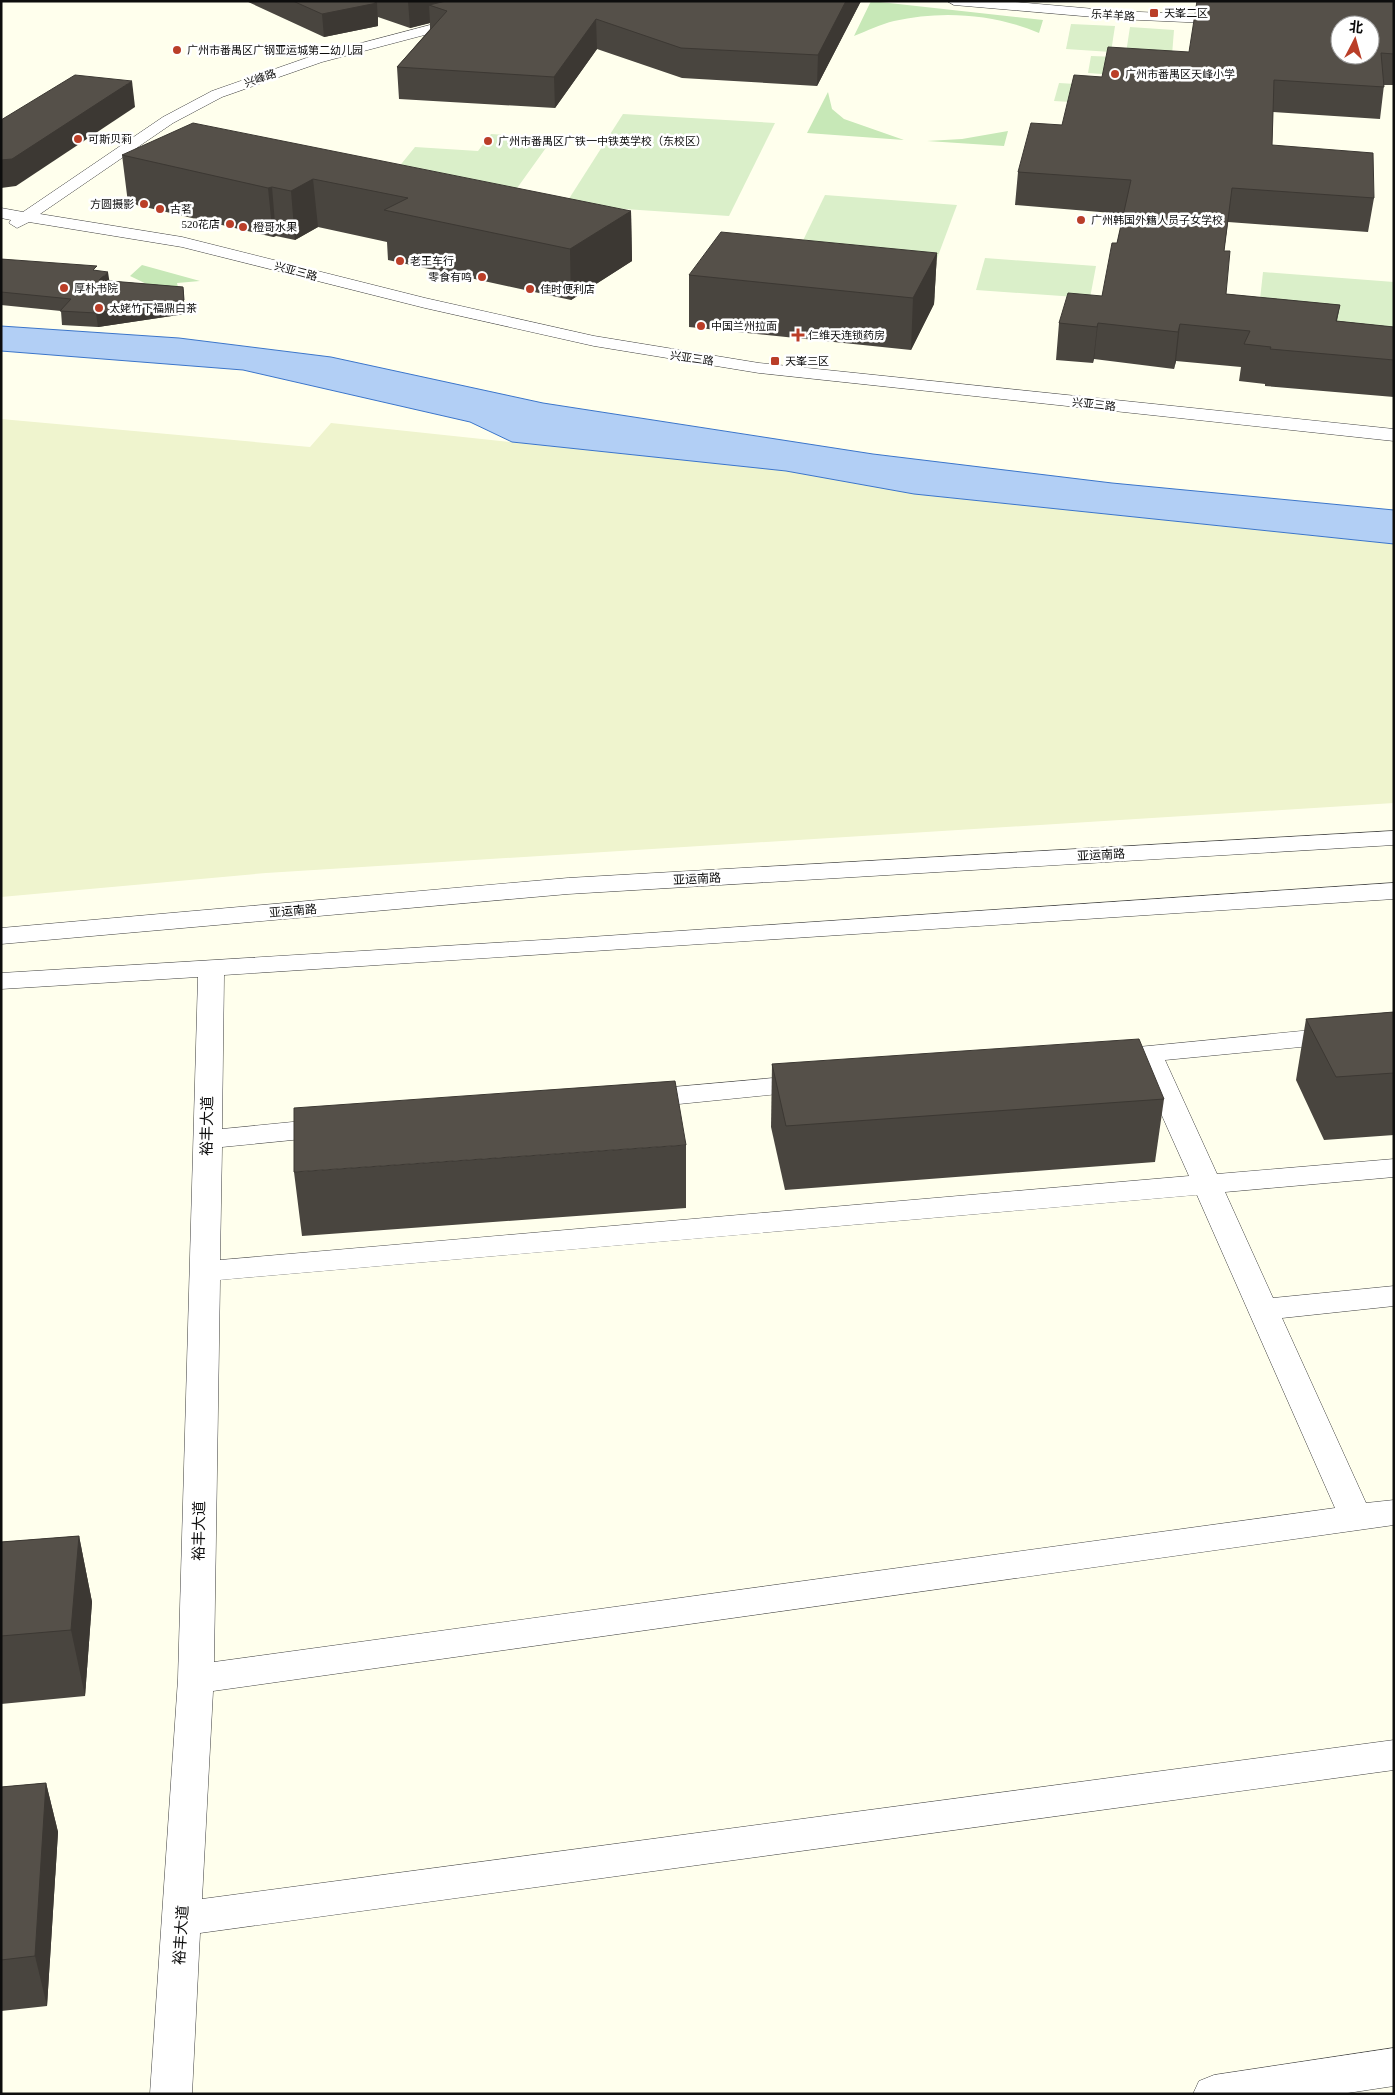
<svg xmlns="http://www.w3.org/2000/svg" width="1395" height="2095" font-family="'Times New Roman','Noto Sans SC',serif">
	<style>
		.farmland { fill: #eff4ce }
		.green { fill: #c7e8b7 }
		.pitch { fill: #daefc9 }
		.water { fill: #b2cff5; stroke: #3b75ca }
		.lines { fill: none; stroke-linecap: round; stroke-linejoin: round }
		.minor-casing { stroke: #404040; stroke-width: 1 }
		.minor { fill: #fff; fill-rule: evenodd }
		.wall { fill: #49453f }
		.shaded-wall { fill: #3c3833 }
		.building { fill: #555049; stroke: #3c3833; fill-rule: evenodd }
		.poi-dot { fill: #ba3e28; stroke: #fff; stroke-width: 2 }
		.labels { text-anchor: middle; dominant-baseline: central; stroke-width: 5; stroke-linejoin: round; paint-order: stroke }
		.far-poi-label { font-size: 11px; fill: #0d0d0d; stroke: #fff; text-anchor: start }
		.far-street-label { font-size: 11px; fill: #0d0d0d; stroke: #fff }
		.street-label { font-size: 12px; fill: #0d0d0d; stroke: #fff }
		.near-street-label { font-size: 15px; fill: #0d0d0d; stroke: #fff }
	</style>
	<rect width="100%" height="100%" fill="#ffffed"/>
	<!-- farmland -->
	<polygon class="farmland" points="1,419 310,447 331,423 786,471 914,494 1394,544 1394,803 266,873 1,897"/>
	<!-- green -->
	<g class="green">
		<path d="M871,1L1043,20L1039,33C994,14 942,10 894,21C881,24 867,31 854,36Z"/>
		<polygon points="828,92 832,109 844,119 904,140 807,133"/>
		<polygon points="1008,131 1004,146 927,141 962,139"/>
		<polygon points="142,265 200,281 177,283 178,287 155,288 130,276"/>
	</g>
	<!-- pitch -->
	<g class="pitch">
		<polygon points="1071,24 1115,26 1111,52 1066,49"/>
		<polygon points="1130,27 1174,30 1172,55 1126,53"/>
		<polygon points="1091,56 1118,57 1115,75 1088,73"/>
		<polygon points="1059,83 1092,85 1087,103 1054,101"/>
		<polygon points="623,114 775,123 729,216 565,205"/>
		<polygon points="491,134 553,138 500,212 385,184 415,147 478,151"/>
		<polygon points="825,195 957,205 935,264 797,253"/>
		<polygon points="985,258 1096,266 1090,298 976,290"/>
		<polygon points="1263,272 1394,282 1394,329 1258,318"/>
	</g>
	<!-- water -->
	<polygon class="water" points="1,326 179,338 331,357 543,403 873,454 1112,483 1394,510 1394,544 914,494 786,471 512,442 470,422 243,370 1,351"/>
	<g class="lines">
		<defs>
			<g id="minor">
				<polygon points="521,1 544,1 542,4 322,62 222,97 173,123 40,214 182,237 425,298 594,336 759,363 1394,429 1394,441 759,373 594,346 425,308 182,247 29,222 17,228 9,223 11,220 1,218 1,208 23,212 163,117 212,91 312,56"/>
				<polygon points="947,1 1004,1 1117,11 1231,16 1238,20 1231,24 1117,19 954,5"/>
				<polygon points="1394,831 1394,845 568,894 1,944 1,928 568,878"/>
				<path d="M1394,883V899L224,975L222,1129L333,1118L343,1121L347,1127L343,1133L333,1136L222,1147L220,1260L1189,1176L1138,1062L1107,1065L1097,1063L1093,1057L1097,1051L1394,1022V1038L1165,1060L1217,1174L1394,1159V1177L1225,1192L1273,1298L1394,1286V1306L1282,1318L1366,1503L1394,1500V1525L213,1691L202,1899L1394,1740V1770L200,1933L192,2094H150L178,1679L198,977L1,989V973L575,938ZM1197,1195L1335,1508L214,1662L220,1280Z"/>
				<polygon points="808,1075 818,1078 822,1084 818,1090 639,1108 629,1105 625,1099 629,1093 639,1090"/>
				<polygon points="1394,2048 1394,2086 1341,2094 1193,2094 1199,2081 1214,2075"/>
			</g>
		</defs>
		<!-- minor casing -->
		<use href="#minor" class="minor-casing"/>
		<!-- minor -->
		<use href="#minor" class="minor"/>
	</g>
	<!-- wall -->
	<g class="wall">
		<polygon points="246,1 861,1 817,86 682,78 597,49 555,108 399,99 397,67 430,29 430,23 410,28 378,17 378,26 324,37"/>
		<polygon points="1394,1 1394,85 1384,85 1380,119 1273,112 1272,145 1374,198 1368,232 1228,222 1224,251 1226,294 1340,305 1337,321 1394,327 1394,397 1265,386 1265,384 1239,381 1241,367 1176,361 1174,369 1094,359 1093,363 1056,360 1059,323 1102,296 1117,243 1124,214 1015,205 1018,172 1062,125 1102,77 1189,52"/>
		<polygon points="122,155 631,211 632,261 571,300 388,260 387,242 318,227 295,240 276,236 273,237 128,203"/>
		<polygon points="937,253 934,304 911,350 689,327 689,275"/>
		<polygon points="1,259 98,271 110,281 183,287 185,314 98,327 62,325 61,311 1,305"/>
		<polygon points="1394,1012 1394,1135 1324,1140 1296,1080 1306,1019"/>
		<polygon points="772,1064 1164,1099 1155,1162 785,1190 771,1127"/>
		<polygon points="686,1145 686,1208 302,1236 294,1172"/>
		<polygon points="79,1536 92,1602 85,1696 1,1704 1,1542"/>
		<polygon points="46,1783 58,1832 47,2006 1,2011 1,1787"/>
	</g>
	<!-- shaded-wall -->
	<g class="shaded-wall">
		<polygon points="408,1 513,1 447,11 429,5 430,23 410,28"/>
		<polygon points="846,1 861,1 817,86 818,55"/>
		<polygon points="377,3 378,26 324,37 322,14"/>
		<polygon points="596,19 597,49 555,108 554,77"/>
		<polygon points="132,81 135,107 16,186 1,188 1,160"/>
		<polygon points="313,179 318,227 295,240 291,191"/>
		<polygon points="272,187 276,236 273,237 268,188"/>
		<polygon points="631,211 632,261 571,300 570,249"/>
		<polygon points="937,253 934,304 911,350 913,298"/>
		<polygon points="108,272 110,285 99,280"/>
		<polygon points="183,287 185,314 98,327 96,313"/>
		<polygon points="1098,323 1094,359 1093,363 1097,327"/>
		<polygon points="1180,324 1176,361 1174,369 1178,332"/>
		<polygon points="79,1536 92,1602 85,1696 71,1630"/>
		<polygon points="46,1783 58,1832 47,2006 35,1956"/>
	</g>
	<!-- building -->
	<g class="building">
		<polygon points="293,1 372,1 377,3 322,14"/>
		<polygon points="446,1 846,1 818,55 681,48 596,19 554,77 397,67 447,11 429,5"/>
		<path d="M1197,1H1394V54L1381,53L1384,87L1274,80L1272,145L1373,153L1374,198L1232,188L1224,251H1230L1226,294L1340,305L1336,321L1394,327V360L1270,349L1271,347L1244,344L1250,331L1180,324L1178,332L1098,323L1097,327L1059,323L1068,293L1102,296L1112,243H1117L1131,180L1018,172L1031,123L1062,125L1074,75L1102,77L1108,47L1189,52ZM1340,25H1370V55H1340Z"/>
		<polygon points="75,75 132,81 12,159 1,160 1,120"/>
		<polygon points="193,123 631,211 570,249 384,210 408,198 313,179 291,191 272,187 268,188 122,155"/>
		<polygon points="721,232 937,253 913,298 689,275"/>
		<polygon points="1,259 97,266 93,270 108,272 99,280 183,287 184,300 96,313 60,311 71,299 1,292"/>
		<polygon points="1394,1012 1394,1073 1336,1077 1306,1019"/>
		<polygon points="1139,1039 1164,1099 786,1126 772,1064"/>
		<polygon points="675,1081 686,1145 294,1172 294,1108"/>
		<polygon points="79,1536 71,1630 1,1636 1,1542"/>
		<polygon points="46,1783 35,1956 1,1960 1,1787"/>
	</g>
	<!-- markers -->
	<g class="poi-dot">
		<rect x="1149" y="8" width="10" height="10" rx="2.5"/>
		<circle cx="177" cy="50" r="5"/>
		<circle cx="1115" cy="74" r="5"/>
		<circle cx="78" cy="139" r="5"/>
		<circle cx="488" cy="141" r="5"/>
		<circle cx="144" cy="204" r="5"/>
		<circle cx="160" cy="209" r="5"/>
		<circle cx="1081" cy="220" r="5"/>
		<circle cx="230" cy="224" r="5"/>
		<circle cx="243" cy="227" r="5"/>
		<circle cx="400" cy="261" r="5"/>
		<circle cx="482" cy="277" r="5"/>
		<circle cx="64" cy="288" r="5"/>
		<circle cx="530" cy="289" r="5"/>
		<circle cx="99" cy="308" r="5"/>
		<circle cx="701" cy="326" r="5"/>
		<path d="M795.5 327.5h5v5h5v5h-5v5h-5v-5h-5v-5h5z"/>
		<rect x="770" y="356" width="10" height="10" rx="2.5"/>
	</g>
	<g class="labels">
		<!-- far-poi labels -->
		<g class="far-poi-label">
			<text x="1164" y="13">天峯二区</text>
			<text x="187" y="50">广州市番禺区广钢亚运城第二幼儿园</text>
			<text x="1125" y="74">广州市番禺区天峰小学</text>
			<text x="88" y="139">可斯贝莉</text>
			<text x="498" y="141">广州市番禺区广铁一中铁英学校（东校区）</text>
			<text x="134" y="204" text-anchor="end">方圆摄影</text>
			<text x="170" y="209">古茗</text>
			<text x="1091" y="220">广州韩国外籍人员子女学校</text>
			<text x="220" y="224" text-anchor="end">520花店</text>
			<text x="253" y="227">橙哥水果</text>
			<text x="410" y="261">老王车行</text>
			<text x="472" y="277" text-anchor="end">零食有鸣</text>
			<text x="74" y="288">厚朴书院</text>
			<text x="540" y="289">佳时便利店</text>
			<text x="109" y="308">太姥竹下福鼎白茶</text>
			<text x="711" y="326">中国兰州拉面</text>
			<text x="808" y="335">仁维天连锁药房</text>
			<text x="785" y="361">天峯三区</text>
		</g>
		<!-- far-street labels -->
		<g class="far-street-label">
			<text transform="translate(1113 15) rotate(4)">乐羊羊路</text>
			<text transform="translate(260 78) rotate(-19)">兴峰路</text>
			<text transform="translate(296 271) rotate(15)">兴亚三路</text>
			<text transform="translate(692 358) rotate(8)">兴亚三路</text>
			<text transform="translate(1094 404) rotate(6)">兴亚三路</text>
		</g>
		<!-- street labels -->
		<g class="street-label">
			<text transform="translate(1101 855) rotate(-3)">亚运南路</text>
			<text transform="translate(697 879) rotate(-3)">亚运南路</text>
			<text transform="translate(293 911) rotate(-5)">亚运南路</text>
		</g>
		<!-- near-street labels -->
		<g class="near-street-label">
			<text transform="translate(207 1126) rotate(-89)">裕丰大道</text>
			<text transform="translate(199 1531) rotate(-89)">裕丰大道</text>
			<text transform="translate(181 1935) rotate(-86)">裕丰大道</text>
		</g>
	</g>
	<!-- border -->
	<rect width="1395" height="2095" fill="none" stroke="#0d0d0d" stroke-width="5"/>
	<!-- north arrow -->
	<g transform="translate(1355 40) rotate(6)"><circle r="24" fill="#ffffff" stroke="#9e9e9e"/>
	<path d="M0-4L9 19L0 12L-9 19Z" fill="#ba3e28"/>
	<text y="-8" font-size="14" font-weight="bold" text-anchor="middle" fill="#0d0d0d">北</text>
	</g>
</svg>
